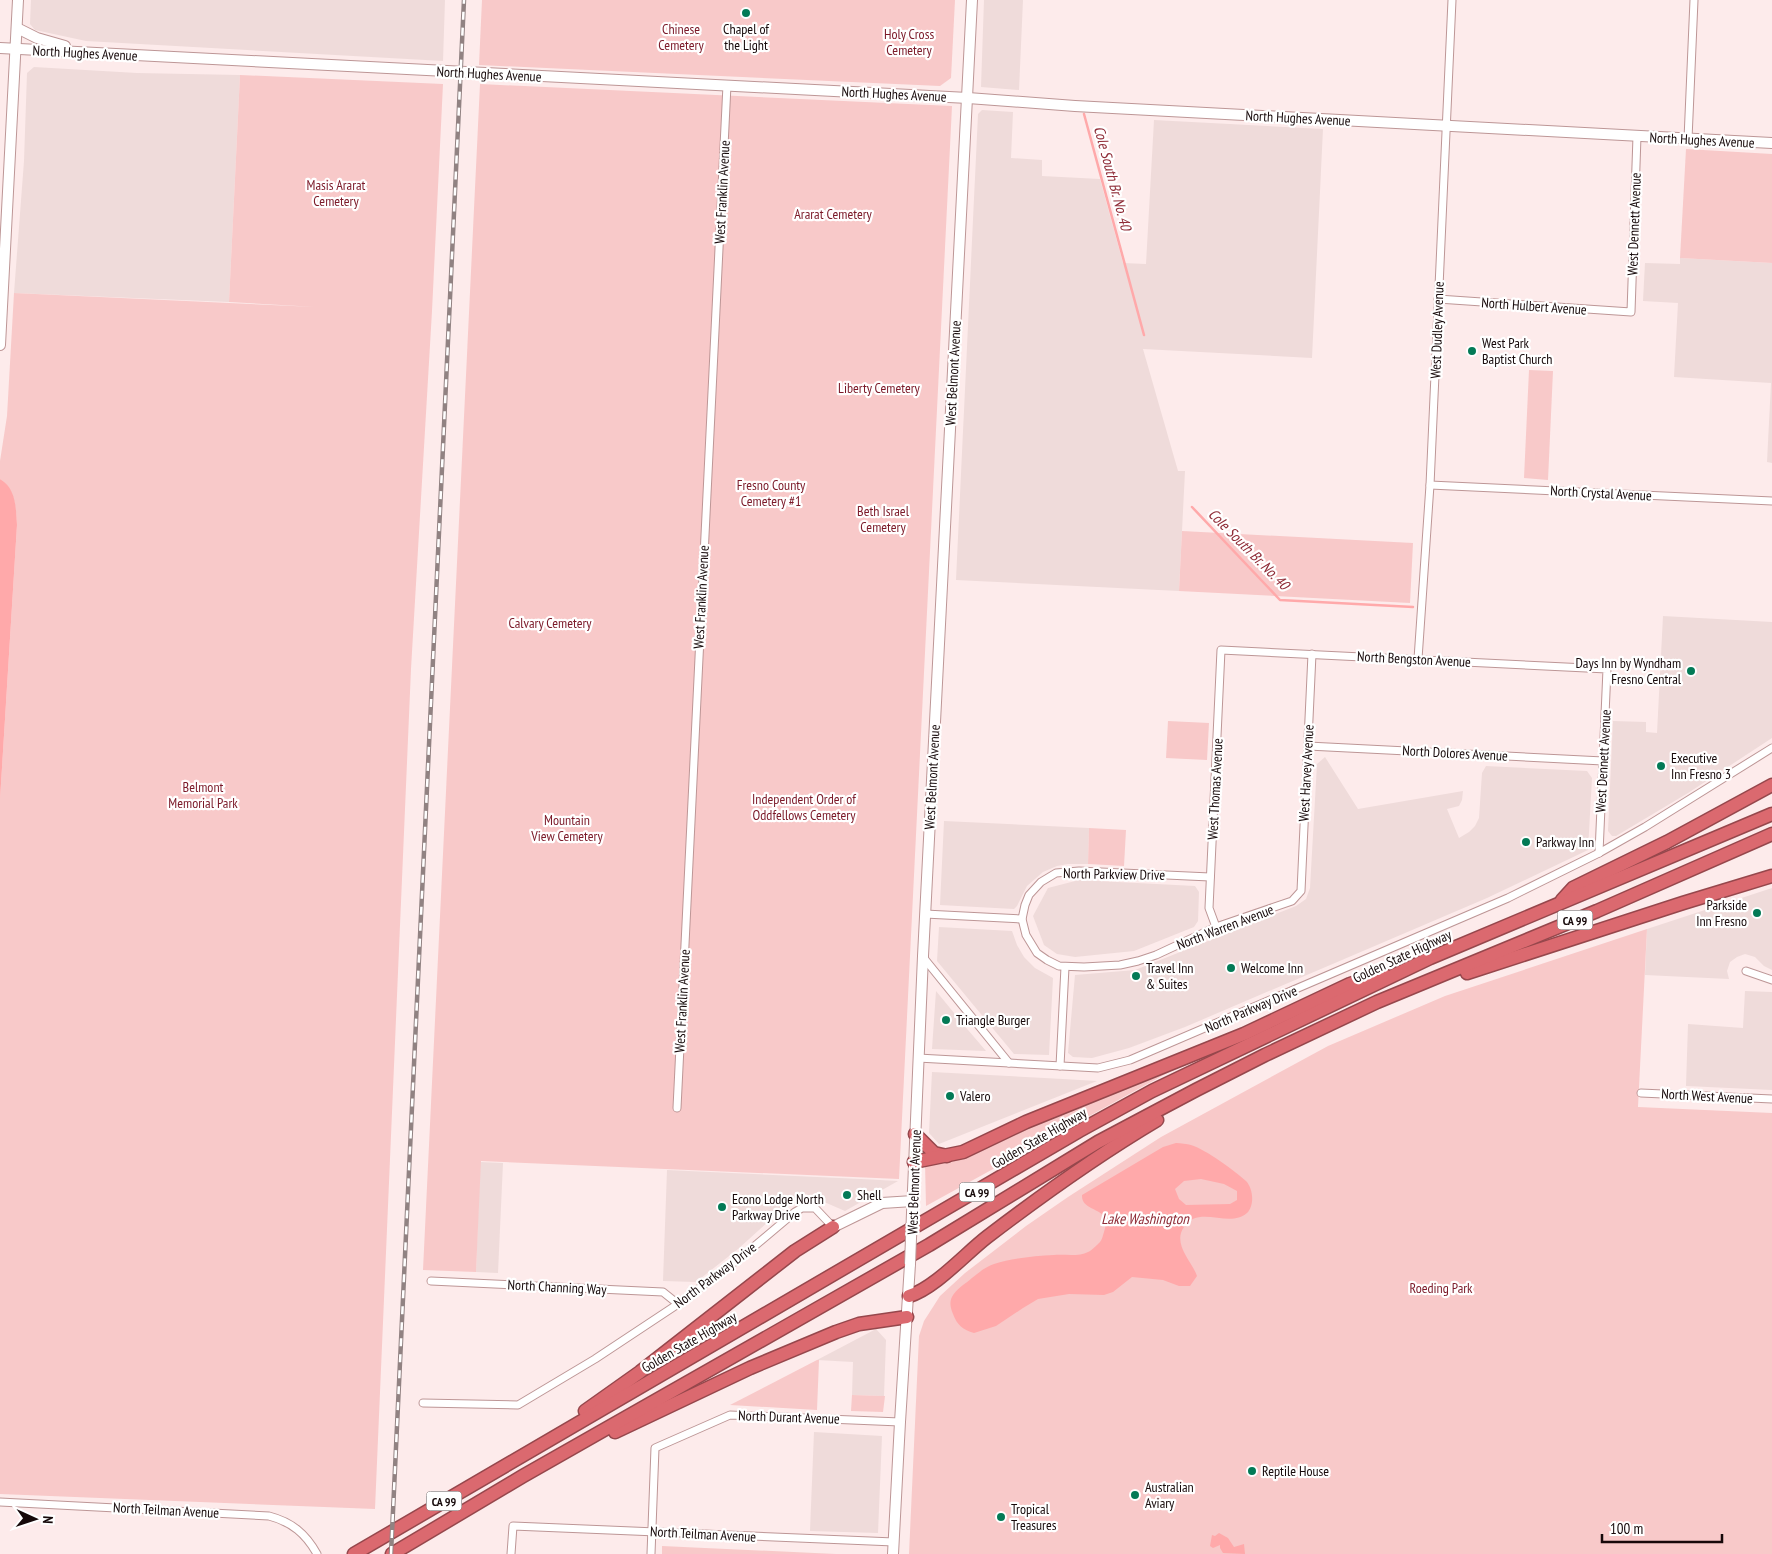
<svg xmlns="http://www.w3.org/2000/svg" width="1772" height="1554" font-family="'PT Sans Narrow',sans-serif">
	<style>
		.built { fill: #efdbda }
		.green { fill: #f8c9c9 }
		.water { fill: #ffa9aa; fill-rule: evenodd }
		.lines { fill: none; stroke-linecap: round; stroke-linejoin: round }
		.stream { stroke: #ffa9aa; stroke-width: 2.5 }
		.street-casing { stroke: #bd9696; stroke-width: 9 }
		.secondary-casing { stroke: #bd9696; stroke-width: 12 }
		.highway-casing { stroke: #96474c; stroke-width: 15 }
		.street { stroke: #fff; stroke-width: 7 }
		.secondary { stroke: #fff; stroke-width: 10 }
		.highway { stroke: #db696f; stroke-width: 12 }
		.rail-casing { stroke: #918282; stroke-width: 4.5 }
		.rail { stroke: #fff; stroke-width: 2.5; stroke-dasharray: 8; stroke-linecap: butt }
		.secondary-bridge-casing { stroke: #bd9696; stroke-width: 12; stroke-linecap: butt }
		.secondary-bridge { stroke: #fff; stroke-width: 10 }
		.poi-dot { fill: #037a56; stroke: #fff; stroke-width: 2 }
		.labels { text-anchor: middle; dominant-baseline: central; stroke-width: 4.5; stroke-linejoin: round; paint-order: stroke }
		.shield { fill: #fff; stroke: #5c5354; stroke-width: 1 }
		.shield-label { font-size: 12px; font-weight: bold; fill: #16090a }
		.park-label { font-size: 14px; fill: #7b1928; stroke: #fff }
		.poi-label { font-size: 14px; fill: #16090a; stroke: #fff; text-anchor: start }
		.street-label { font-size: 14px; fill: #16090a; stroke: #fff }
		.water-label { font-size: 15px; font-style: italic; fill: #8f2c37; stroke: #fff }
	</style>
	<rect width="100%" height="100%" fill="#fdebeb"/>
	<!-- built -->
	<g class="built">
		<polygon points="31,0 445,0 443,61 86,41 35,30 30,24"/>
		<polygon points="984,0 1023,0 1019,90 981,87"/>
		<polygon points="34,67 137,73 240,75 229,302 14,293 24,161 27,73"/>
		<polygon points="982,110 1013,112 1011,158 1042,160 1042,176 1100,179 1123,263 1146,264 1154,120 1323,129 1312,358 1143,349 1178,471 1185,471 1179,591 956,580 978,114"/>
		<polygon points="1680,258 1772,263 1772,463 1767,462 1771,383 1674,377 1678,303 1643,301 1645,263 1680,264"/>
		<polygon points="1663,616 1772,622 1772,738 1688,793 1616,836 1612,836 1608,831 1613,721 1646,722 1646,732 1657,733"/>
		<polygon points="1325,757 1358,809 1463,791 1462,800 1459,806 1447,809 1459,838 1469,832 1475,826 1479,818 1482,773 1486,766 1587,771 1592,778 1588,850 1487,898 1185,1027 1129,1048 1092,1058 1073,1057 1068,1053 1075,975 1135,970 1296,906 1306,899 1310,888 1317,764"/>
		<polygon points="944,821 1089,828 1088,864 1068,864 1057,866 1043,872 1027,886 1017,906 1014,909 940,905"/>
		<polygon points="1079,880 1195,886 1199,892 1198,921 1194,927 1134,951 1075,957 1057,954 1044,945 1033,916 1048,888"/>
		<polygon points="1772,888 1772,970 1764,966 1755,957 1745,954 1737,957 1730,962 1727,971 1729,979 1645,975 1647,929"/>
		<polygon points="939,927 1012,931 1017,945 1024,957 1035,968 1053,978 1049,1055 1014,1054 937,961"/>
		<polygon points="936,991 968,1030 986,1051 932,1049"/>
		<polygon points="1745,991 1772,992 1772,1090 1686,1086 1688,1024 1743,1028"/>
		<polygon points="932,1072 1063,1079 1097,1081 939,1144 929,1133"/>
		<polygon points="480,1162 503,1163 498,1273 476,1272"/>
		<polygon points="667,1170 861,1179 898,1181 845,1211 801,1192 738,1249 696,1282 663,1281"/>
		<polygon points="876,1329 886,1340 884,1396 852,1395 853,1362 817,1360"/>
		<polygon points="814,1432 882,1436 878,1533 810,1531"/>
	</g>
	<!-- green -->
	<g class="green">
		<polygon points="482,0 955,0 951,78 940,86 479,65"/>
		<path d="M240,75L443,84L432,311L411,669L375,1509L0,1494V800L17,525C16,509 15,488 0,479V461L7,416L14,293L316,307L229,302Z"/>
		<polygon points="480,84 952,106 899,1179 481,1161 476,1272 423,1270"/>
		<polygon points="1686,149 1772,154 1772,263 1680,258"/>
		<polygon points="1529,370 1553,371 1548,480 1524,478"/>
		<polygon points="1182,531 1413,543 1410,603 1179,591"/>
		<polygon points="1168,721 1209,723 1207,760 1166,758"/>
		<polygon points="1089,828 1126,830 1124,866 1088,864"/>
		<polygon points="1647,929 1638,1107 1772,1113 1772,1554 909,1554 919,1336 924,1321 940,1296 965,1273 1026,1226 1068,1197 1161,1137 1328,1046 1445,996"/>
		<polygon points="1169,1063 1171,1071 926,1206 925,1163"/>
		<polygon points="817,1360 819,1360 817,1410 730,1405"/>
		<polygon points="852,1395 885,1396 883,1412 851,1411"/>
		<polygon points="662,1546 836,1554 662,1554"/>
	</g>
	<!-- water -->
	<g class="water">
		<path d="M0,479C16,488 16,508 17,525L0,800Z"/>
		<path d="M1176,1143C1181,1143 1187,1144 1191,1145C1205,1149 1235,1171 1246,1181C1253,1188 1255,1205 1247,1213C1229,1229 1199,1204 1184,1227C1172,1244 1192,1261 1197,1276L1190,1286H1179L1163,1280L1132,1277L1113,1292L1104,1295L1069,1294L1038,1299L1023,1308L996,1326L974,1333C963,1330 957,1325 953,1314C947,1300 952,1294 963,1285C973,1278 982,1268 994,1264C1013,1258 1034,1256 1054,1255C1064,1254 1079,1257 1088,1252C1091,1251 1097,1245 1100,1242C1102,1240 1103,1235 1104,1232C1113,1205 1081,1214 1082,1195L1163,1147ZM1201,1179L1224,1184L1237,1191V1200L1230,1204L1186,1205L1179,1199L1175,1189L1184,1181Z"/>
		<polygon points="1219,1533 1228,1538 1234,1547 1244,1544 1245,1554 1223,1553 1220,1548 1220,1545 1213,1548 1210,1546 1212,1535 1215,1536"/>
	</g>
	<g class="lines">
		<!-- stream -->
		<g class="stream">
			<polyline points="1084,114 1144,335"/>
			<polyline points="1192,507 1280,600 1413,607"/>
		</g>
		<defs>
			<g id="street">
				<polyline points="1688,139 1694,0"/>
				<polyline points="1438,299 1631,312 1637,136"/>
				<polyline points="1430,485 1772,501"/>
				<polyline points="1418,659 1430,485 1452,0"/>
				<polyline points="1308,746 1603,761"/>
				<polyline points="1210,877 1079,871 1056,873 1041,882 1029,895 1025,905 1022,919 1026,935 1037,953 1047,960 1059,966 1084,967 1120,965 1138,961 1156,955 1216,927 1292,901 1301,891 1312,654"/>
				<polyline points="925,914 1022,919"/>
				<polyline points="1216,927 1209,908 1221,650 1607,669 1599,853"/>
				<polyline points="923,957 1009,1063"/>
				<polyline points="1746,971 1772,980"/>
				<polyline points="918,1058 1098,1068 1130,1060 1508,898 1599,853 1645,827 1772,748"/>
				<polyline points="1060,1066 1065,967"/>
				<polyline points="1641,1093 1772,1099"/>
				<polyline points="677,1108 727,85"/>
				<polyline points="431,1281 663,1292 678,1304"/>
				<polyline points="423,1403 518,1405 595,1359 678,1304 744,1255 795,1212 802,1208 815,1208 833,1227"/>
				<path d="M0,1502L269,1516C292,1522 306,1534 317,1554"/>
				<polyline points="511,1554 513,1526 894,1542"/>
				<polyline points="651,1554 655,1448 730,1415 900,1422"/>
			</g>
			<g id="secondary">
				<polyline points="17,28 37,38 65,46"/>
				<polyline points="0,48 968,98 1075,106 1772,143"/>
				<polyline points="0,345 18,0"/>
				<polyline points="912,1213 923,956 972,0"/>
				<polyline points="833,1227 882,1203 913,1201"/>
				<polyline points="893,1554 900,1422 910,1264"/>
			</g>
			<g id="highway">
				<polyline points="1562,900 1573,888 1667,842 1772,785"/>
				<polyline points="1467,973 1683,903 1772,876"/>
				<polyline points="915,1134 934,1153 947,1156"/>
				<polyline points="914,1162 963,1152 1026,1122 1244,1034 1350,984 1383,973"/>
				<path d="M909,1296C935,1288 965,1254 987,1237C1042,1195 1098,1155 1157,1120"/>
				<polyline points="585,1411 640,1372 795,1251 833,1227"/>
				<polyline points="615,1432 750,1368 836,1332 859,1324 907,1317"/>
				<polyline points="354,1554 1079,1131 1152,1091 1430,958 1772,814"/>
				<polyline points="392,1554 523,1476 929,1245 1098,1142 1196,1090 1265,1055 1377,1002 1597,911 1772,834"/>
			</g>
		</defs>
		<!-- street casing -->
		<use href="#street" class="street-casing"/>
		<!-- secondary casing -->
		<use href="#secondary" class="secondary-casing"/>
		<!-- highway casing -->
		<use href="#highway" class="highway-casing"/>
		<!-- street -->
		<use href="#street" class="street"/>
		<!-- secondary -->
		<use href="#secondary" class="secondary"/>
		<!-- highway -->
		<use href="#highway" class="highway"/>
		<defs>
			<polyline id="rail" points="391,1554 464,0"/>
		</defs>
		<!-- rail casing -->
		<use href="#rail" class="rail-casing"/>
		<!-- rail -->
		<use href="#rail" class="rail"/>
		<defs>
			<polyline id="secondary-bridge" points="910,1264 912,1213"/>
		</defs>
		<!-- secondary-bridge casing -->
		<use href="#secondary-bridge" class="secondary-bridge-casing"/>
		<!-- secondary-bridge -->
		<use href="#secondary-bridge" class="secondary-bridge"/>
	</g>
	<!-- markers -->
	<g class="poi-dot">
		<circle cx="746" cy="13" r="5"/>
		<circle cx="1472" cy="351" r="5"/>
		<circle cx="1691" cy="671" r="5"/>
		<circle cx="1661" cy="766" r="5"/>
		<circle cx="1526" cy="842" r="5"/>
		<circle cx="1757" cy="913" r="5"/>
		<circle cx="1231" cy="968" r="5"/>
		<circle cx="1136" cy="976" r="5"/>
		<circle cx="946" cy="1020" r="5"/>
		<circle cx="950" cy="1096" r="5"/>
		<circle cx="847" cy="1195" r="5"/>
		<circle cx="722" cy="1207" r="5"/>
		<circle cx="1252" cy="1471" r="5"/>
		<circle cx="1135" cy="1495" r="5"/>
		<circle cx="1001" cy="1517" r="5"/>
	</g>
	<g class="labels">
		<!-- shield labels -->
		<g class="shield">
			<rect x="1557.5" y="910.5" width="35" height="19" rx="4"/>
			<rect x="959.5" y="1182.5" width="35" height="19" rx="4"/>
			<rect x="426.5" y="1491.5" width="35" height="19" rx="4"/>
		</g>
		<g class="shield-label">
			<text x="1575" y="920">CA 99</text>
			<text x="977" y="1192">CA 99</text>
			<text x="444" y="1501">CA 99</text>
		</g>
		<!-- park labels -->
		<g class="park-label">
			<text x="681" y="29">Chinese<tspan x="681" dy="16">Cemetery</tspan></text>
			<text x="909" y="34">Holy Cross<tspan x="909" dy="16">Cemetery</tspan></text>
			<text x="336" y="185">Masis Ararat<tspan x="336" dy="16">Cemetery</tspan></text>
			<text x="833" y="214">Ararat Cemetery</text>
			<text x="879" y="388">Liberty Cemetery</text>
			<text x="771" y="485">Fresno County<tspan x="771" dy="16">Cemetery #1</tspan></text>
			<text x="883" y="511">Beth Israel<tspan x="883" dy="16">Cemetery</tspan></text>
			<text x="550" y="623">Calvary Cemetery</text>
			<text x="203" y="787">Belmont<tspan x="203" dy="16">Memorial Park</tspan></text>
			<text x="804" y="799">Independent Order of<tspan x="804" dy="16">Oddfellows Cemetery</tspan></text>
			<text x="567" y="820">Mountain<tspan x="567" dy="16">View Cemetery</tspan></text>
			<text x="1441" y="1288">Roeding Park</text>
		</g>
		<!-- poi labels -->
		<g class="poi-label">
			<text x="746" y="29" text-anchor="middle">Chapel of<tspan x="746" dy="16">the Light</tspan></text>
			<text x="1482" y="343">West Park<tspan x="1482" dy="16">Baptist Church</tspan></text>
			<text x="1681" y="663" text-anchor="end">Days Inn by Wyndham<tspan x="1681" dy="16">Fresno Central</tspan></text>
			<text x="1671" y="758">Executive<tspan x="1671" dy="16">Inn Fresno 3</tspan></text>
			<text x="1536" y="842">Parkway Inn</text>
			<text x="1747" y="905" text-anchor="end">Parkside<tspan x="1747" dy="16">Inn Fresno</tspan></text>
			<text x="1146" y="968">Travel Inn<tspan x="1146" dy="16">&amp; Suites</tspan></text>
			<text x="1241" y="968">Welcome Inn</text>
			<text x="956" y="1020">Triangle Burger</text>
			<text x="960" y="1096">Valero</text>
			<text x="857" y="1195">Shell</text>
			<text x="732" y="1199">Econo Lodge North<tspan x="732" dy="16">Parkway Drive</tspan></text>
			<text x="1262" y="1471">Reptile House</text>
			<text x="1145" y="1487">Australian<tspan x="1145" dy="16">Aviary</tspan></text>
			<text x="1011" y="1509">Tropical<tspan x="1011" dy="16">Treasures</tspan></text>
		</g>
		<!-- street labels -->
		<g class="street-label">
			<text transform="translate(85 53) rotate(3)">North Hughes Avenue</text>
			<text transform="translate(489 74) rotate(3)">North Hughes Avenue</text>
			<text transform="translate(894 94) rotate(3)">North Hughes Avenue</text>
			<text transform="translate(1298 118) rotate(3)">North Hughes Avenue</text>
			<text transform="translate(1702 140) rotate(3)">North Hughes Avenue</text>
			<text transform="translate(722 192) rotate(-87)">West Franklin Avenue</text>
			<text transform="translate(1634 224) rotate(-88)">West Dennett Avenue</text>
			<text transform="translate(1534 306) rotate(4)">North Hulbert Avenue</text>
			<text transform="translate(1437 330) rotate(-88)">West Dudley Avenue</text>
			<text transform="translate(953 373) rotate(-87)">West Belmont Avenue</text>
			<text transform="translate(1601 493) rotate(3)">North Crystal Avenue</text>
			<text transform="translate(701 597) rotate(-87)">West Franklin Avenue</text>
			<text transform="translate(1414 659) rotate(3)">North Bengston Avenue</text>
			<text transform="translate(1455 753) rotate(3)">North Dolores Avenue</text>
			<text transform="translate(1603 761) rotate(-87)">West Dennett Avenue</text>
			<text transform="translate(1306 773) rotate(-87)">West Harvey Avenue</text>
			<text transform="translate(932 777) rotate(-87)">West Belmont Avenue</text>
			<text transform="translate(1215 789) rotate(-87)">West Thomas Avenue</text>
			<text transform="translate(1114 874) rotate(1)">North Parkview Drive</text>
			<text transform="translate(1225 927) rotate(-21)">North Warren Avenue</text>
			<text transform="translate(1402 956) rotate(-25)">Golden State Highway</text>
			<text transform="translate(682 1001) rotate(-87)">West Franklin Avenue</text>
			<text transform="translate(1251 1009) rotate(-23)">North Parkway Drive</text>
			<text transform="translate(1707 1096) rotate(3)">North West Avenue</text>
			<text transform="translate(1039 1138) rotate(-30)">Golden State Highway</text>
			<text transform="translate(914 1182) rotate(-88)">West Belmont Avenue</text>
			<text transform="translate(715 1275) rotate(-37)">North Parkway Drive</text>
			<text transform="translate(557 1287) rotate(3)">North Channing Way</text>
			<text transform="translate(689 1342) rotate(-30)">Golden State Highway</text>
			<text transform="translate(789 1417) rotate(2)">North Durant Avenue</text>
			<text transform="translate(166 1510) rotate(3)">North Teilman Avenue</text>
			<text transform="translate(703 1534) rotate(3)">North Teilman Avenue</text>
		</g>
		<!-- water labels -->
		<g class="water-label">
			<text transform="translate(1113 178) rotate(75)">Cole South Br. No. 40</text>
			<text transform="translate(1249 549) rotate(45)">Cole South Br. No. 40</text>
			<text x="1145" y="1218">Lake Washington</text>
		</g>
	</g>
	<!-- north arrow -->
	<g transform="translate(35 1519) rotate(93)" stroke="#ffffff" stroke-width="4" paint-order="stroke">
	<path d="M0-4L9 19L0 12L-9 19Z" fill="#16090a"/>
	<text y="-8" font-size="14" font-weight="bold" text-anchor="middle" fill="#16090a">N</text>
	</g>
	<!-- scale -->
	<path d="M1602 1534v8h120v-8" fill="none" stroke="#16090a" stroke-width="2.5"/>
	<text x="1610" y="1534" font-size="15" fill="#16090a" stroke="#ffffff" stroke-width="4" paint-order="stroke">100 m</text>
</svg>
